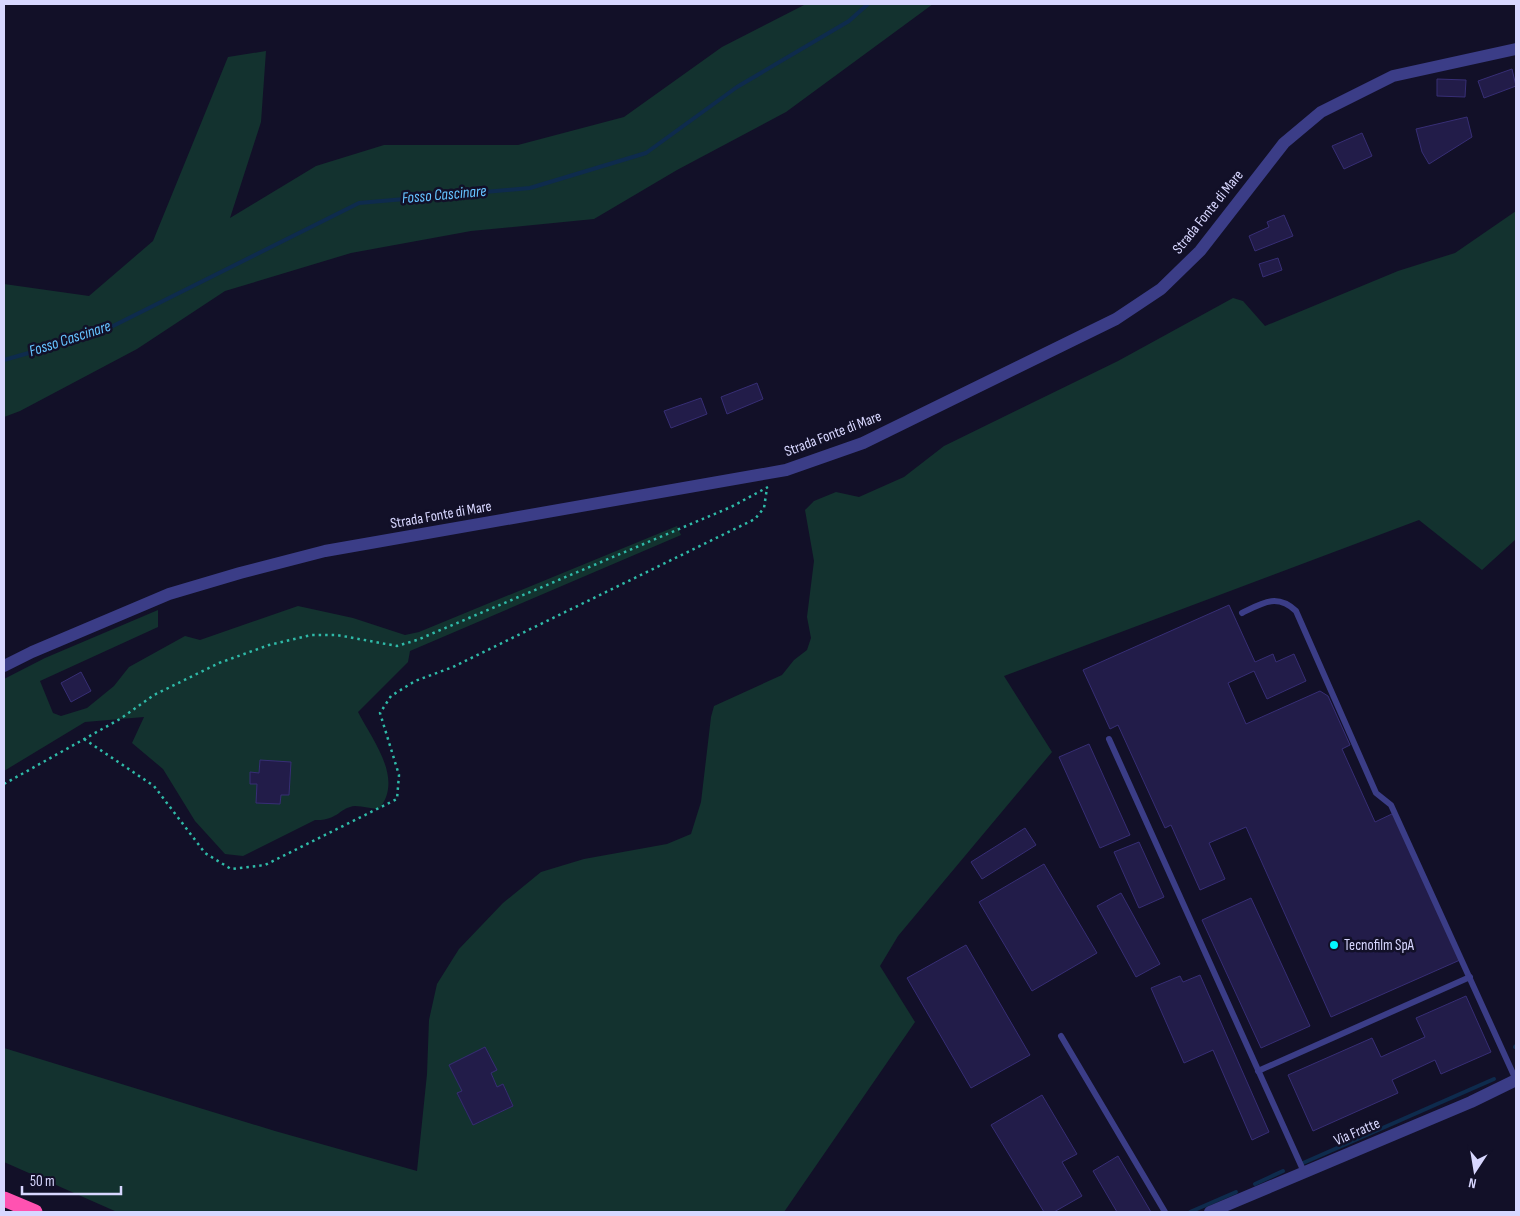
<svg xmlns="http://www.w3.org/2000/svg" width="1520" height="1216" font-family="'Sofia Sans Condensed',sans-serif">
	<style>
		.green { fill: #13322f; fill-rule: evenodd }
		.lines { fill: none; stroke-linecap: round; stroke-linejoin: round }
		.stream { stroke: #0e2b4d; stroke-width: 4 }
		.building { fill: #221c49; stroke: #372e75 }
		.path { stroke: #2fbaa8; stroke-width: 2.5; stroke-dasharray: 2.5 4; stroke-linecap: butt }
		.service { stroke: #3b3d87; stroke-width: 6 }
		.minor { stroke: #3b3d87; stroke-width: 12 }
		.tertiary { stroke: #3b3d87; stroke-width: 12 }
		.motorway { stroke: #ff52b1; stroke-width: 15 }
		.poi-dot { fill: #03f8ff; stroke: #121028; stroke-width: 2 }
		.labels { text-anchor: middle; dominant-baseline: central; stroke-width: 5; stroke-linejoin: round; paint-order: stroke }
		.street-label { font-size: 15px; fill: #d8d7ff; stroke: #121028 }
		.poi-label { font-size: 15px; fill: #d8d7ff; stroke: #121028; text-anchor: start }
		.water-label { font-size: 16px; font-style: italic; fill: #65c3ff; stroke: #121028 }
	</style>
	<rect width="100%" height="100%" fill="#121028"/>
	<!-- green -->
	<g class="green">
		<polygon points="806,4 933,4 786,112 677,170 594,219 471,231 351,253 225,291 137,349 20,411 4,417 4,284 89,296 153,241 228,57 266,51 261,122 230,218 316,166 384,145 518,145 624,117 722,47"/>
		<path d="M1516,211V539L1482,570L1419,520L1004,676L1052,752L898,936L880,966L915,1022L784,1212H117L4,1162V1048L275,1131L417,1171L427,1074L429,1020L437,984L459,949L503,903L541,872L584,859L667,844L691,834L701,802L711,717L714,706L782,675L794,660L807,650L811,638L807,617L814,561L805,510L814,501L836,492L859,497L904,477L944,446L1118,361L1233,298L1243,301L1265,326L1398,271L1455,253ZM485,1047L496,1070L491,1073L497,1087L503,1084L513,1106L473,1125L457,1094L462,1091L449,1065Z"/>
		<path d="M677,526L681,535L410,651L408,662L358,712C373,741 404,779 379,809C372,809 363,806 355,806C340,807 338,821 315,820L243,856L225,854L195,821L163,769L132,743L144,717L85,722L4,771V679L45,658L158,610V627L40,681L53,713L61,716L87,708L114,686L129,667L185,636L200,640L298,606L353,618L405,635L419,632Z"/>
	</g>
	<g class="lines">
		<!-- stream -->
		<g class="stream">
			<polyline points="4,360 99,333 359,203 530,188 646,153 737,87 849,21 868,4"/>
			<polyline points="1515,1047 1516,1046"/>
			<polyline points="1303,1163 1494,1079"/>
			<polyline points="1255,1184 1283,1171"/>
			<polyline points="1190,1212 1236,1192"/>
		</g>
	</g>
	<!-- building -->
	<g class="building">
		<polygon points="1512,69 1516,86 1484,98 1478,81"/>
		<polygon points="1437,79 1466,80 1465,97 1437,96"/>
		<polygon points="1467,117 1472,137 1429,164 1422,152 1416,129"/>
		<polygon points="1362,133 1372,156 1344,169 1332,146"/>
		<polygon points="1284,215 1293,236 1255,251 1249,236 1269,227 1267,222"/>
		<polygon points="1278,258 1282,270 1263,277 1259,264"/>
		<polygon points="757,383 763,399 727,414 721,397"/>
		<polygon points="701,398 707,414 671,428 664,411"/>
		<polygon points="1229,605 1255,662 1273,654 1276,662 1294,654 1306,681 1267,699 1254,671 1228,683 1246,724 1320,691 1328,696 1350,745 1342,749 1375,822 1394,813 1460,960 1331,1017 1246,827 1209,843 1225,879 1200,890 1171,825 1165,828 1118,725 1110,729 1083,670"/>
		<polygon points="81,672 91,691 71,702 61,683"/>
		<polygon points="1089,744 1130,835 1100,848 1059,757"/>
		<polygon points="260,760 291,762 289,795 281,795 280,804 256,803 257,784 250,784 250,772 259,773"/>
		<polygon points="1025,828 1036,845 982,879 971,862"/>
		<polygon points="1139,842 1164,897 1139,908 1114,852"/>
		<polygon points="1044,864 1097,953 1032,991 979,902"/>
		<polygon points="1121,893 1160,964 1136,977 1097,906"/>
		<polygon points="1251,898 1310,1026 1261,1048 1202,920"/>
		<polygon points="966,945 1030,1055 971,1088 907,978"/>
		<polygon points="1200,975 1269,1132 1252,1140 1213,1050 1184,1063 1151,988 1180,976 1183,982"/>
		<polygon points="1466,996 1491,1052 1441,1074 1435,1060 1392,1080 1398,1093 1313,1131 1288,1075 1372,1038 1381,1057 1425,1037 1416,1018"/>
		<polygon points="485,1047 497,1070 491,1073 497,1087 503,1084 513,1106 473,1125 457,1093 462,1091 449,1065"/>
		<polygon points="1042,1095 1077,1154 1062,1162 1082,1196 1054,1212 1044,1212 991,1125"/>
		<polygon points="1118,1156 1151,1212 1117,1212 1093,1171"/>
	</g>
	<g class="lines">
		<!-- path -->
		<g class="path">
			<polyline points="84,739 154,786 205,853 231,869 265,865 397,799 399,775 380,713 391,696 415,681 453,667 755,519 764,508 767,488"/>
			<polyline points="4,784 120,719 154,695 219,663 269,645 311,635 337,635 397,646 417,640 731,507 768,487"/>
		</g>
		<!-- service -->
		<g class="service">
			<path d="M1242,613C1262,603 1277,593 1296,611L1376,793L1391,805L1516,1080"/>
			<polyline points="1109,739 1304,1172"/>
			<polyline points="1061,1036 1165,1212"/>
			<polyline points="1258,1071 1470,977"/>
		</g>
		<!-- minor -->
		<polyline class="minor" points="1210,1212 1471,1102 1516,1080"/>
		<!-- tertiary -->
		<polyline class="tertiary" points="4,666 32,652 169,594 240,573 325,551 786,470 863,443 1116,319 1161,289 1200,251 1284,143 1321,112 1393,76 1516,49"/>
		<!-- motorway -->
		<polyline class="motorway" points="4,1199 35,1212"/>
	</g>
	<!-- markers -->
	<circle class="poi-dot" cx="1334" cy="945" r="5"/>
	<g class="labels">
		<!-- street labels -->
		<g class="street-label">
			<text transform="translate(1208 212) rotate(-51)">Strada Fonte di Mare</text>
			<text transform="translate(833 434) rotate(-21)">Strada Fonte di Mare</text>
			<text transform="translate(441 515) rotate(-10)">Strada Fonte di Mare</text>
			<text transform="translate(1357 1132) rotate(-23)">Via Fratte</text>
		</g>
		<!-- poi labels -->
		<g class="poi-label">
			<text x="1344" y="945">Tecnofilm SpA</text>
		</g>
		<!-- water labels -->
		<g class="water-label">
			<text transform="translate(444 195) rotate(-5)">Fosso Cascinare</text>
			<text transform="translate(70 339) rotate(-18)">Fosso Cascinare</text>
		</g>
	</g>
	<!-- border -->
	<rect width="1520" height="1216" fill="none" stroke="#d8d7ff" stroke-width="10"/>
	<!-- north arrow -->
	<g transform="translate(1475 1171) rotate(192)" stroke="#121028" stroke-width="4" paint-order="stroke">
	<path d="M0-4L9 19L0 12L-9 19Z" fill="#d8d7ff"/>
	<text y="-8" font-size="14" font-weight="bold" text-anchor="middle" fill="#d8d7ff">N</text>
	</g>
	<!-- scale -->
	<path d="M22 1186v8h99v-8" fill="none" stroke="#d8d7ff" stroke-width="2.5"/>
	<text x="30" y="1186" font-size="15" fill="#d8d7ff" stroke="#121028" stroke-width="4" paint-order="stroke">50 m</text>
</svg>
